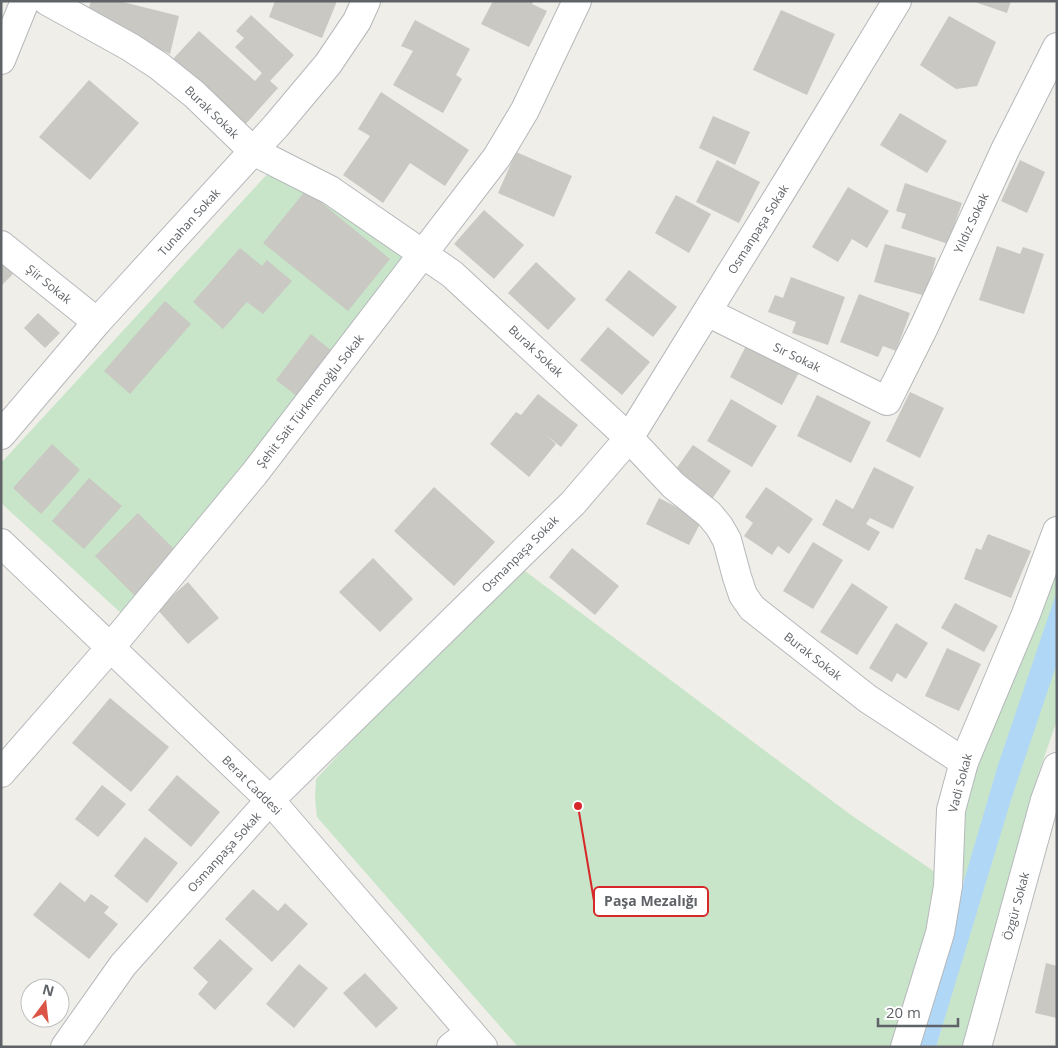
<svg xmlns="http://www.w3.org/2000/svg" width="1058" height="1048" font-family="'Open Sans',sans-serif">
	<style>
		.green { fill: #c8e5c9 }
		.water { fill: #b1d7f7 }
		.building { fill: #c9c8c3 }
		.lines { fill: none; stroke-linecap: round; stroke-linejoin: round }
		.minor-casing { stroke: #b5b8bb; stroke-width: 30 }
		.tertiary-casing { stroke: #b5b8bb; stroke-width: 30 }
		.minor { stroke: #fff; stroke-width: 28 }
		.tertiary { stroke: #fff; stroke-width: 28 }
		.labels { text-anchor: middle; dominant-baseline: central; stroke-width: 4; stroke-linejoin: round; paint-order: stroke }
		.street-label { font-size: 12px; fill: #5f6367; stroke: #fff }
		.leader { fill: none; stroke: #d62828; stroke-width: 2 }
		.callout-dot { fill: #d62828; stroke: #fff; stroke-width: 2 }
		.callout { fill: #fff; stroke: #d62828; stroke-width: 2 }
		.callout-label { font-size: 14px; text-anchor: middle; font-weight: bold; fill: #5f6367 }
	</style>
	<rect width="100%" height="100%" fill="#f0eee8"/>
	<!-- green -->
	<g class="green">
		<polygon points="271,170 414,254 122,614 1,503 1,463"/>
		<polygon points="1057,547 1057,720 1036,781 962,1047 936,1047 983,888 950,876 966,789"/>
		<polygon points="521,568 851,815 944,878 892,1047 518,1047 317,817 315,798 316,779 447,638"/>
	</g>
	<!-- water -->
	<polygon class="water" points="1057,591 1057,663 1011,800 936,1047 915,1047 998,765"/>
	<!-- building -->
	<g class="building">
		<polygon points="91,1 119,1 179,16 170,54 86,16"/>
		<polygon points="275,1 337,1 322,38 269,17"/>
		<polygon points="493,1 534,1 532,4 547,11 529,47 481,24"/>
		<polygon points="972,1 1011,1 1007,13"/>
		<polygon points="781,10 835,34 807,95 753,70"/>
		<polygon points="251,15 294,55 270,81 278,88 244,126 173,59 199,31 255,81 262,73 235,47 244,38 236,31"/>
		<polygon points="949,16 996,42 977,86 956,89 920,65"/>
		<polygon points="415,20 470,49 456,75 462,79 443,113 393,85 413,51 401,46"/>
		<polygon points="89,80 139,123 90,180 39,137"/>
		<polygon points="381,92 469,150 445,186 410,163 383,203 343,175 370,136 358,129"/>
		<polygon points="900,113 947,141 927,173 880,145"/>
		<polygon points="713,116 750,132 735,165 699,148"/>
		<polygon points="516,152 572,176 554,217 498,193"/>
		<polygon points="717,160 760,182 739,223 696,202"/>
		<polygon points="1020,160 1045,172 1027,213 1001,201"/>
		<polygon points="905,183 962,203 948,244 901,228 906,214 896,211"/>
		<polygon points="848,187 889,211 867,248 852,239 838,262 812,247"/>
		<polygon points="306,190 390,259 348,311 263,243"/>
		<polygon points="676,195 711,214 689,253 655,233"/>
		<polygon points="484,210 524,245 494,279 454,244"/>
		<polygon points="885,244 936,258 926,296 874,282"/>
		<polygon points="997,246 1020,254 1023,247 1044,254 1024,314 979,300"/>
		<polygon points="240,248 262,266 267,260 292,281 263,314 247,302 223,329 193,302"/>
		<polygon points="1,262 13,274 1,286"/>
		<polygon points="536,262 576,299 548,330 508,293"/>
		<polygon points="629,270 677,307 653,337 605,300"/>
		<polygon points="791,277 845,297 828,345 792,333 796,322 768,312 775,295 783,298"/>
		<polygon points="859,294 910,313 896,351 883,346 878,357 840,342"/>
		<polygon points="165,301 191,324 130,394 104,371"/>
		<polygon points="38,313 60,333 45,348 24,328"/>
		<polygon points="608,327 650,362 622,395 580,360"/>
		<polygon points="311,334 333,352 298,397 276,380"/>
		<polygon points="749,340 802,367 782,405 730,377"/>
		<polygon points="910,392 944,408 920,458 886,441"/>
		<polygon points="538,394 578,425 561,447 546,435 556,444 529,477 490,444 516,412 521,415"/>
		<polygon points="817,395 871,422 851,463 797,436"/>
		<polygon points="731,399 777,426 752,467 707,441"/>
		<polygon points="52,444 80,470 41,514 13,488"/>
		<polygon points="693,445 731,471 710,502 671,476"/>
		<polygon points="874,467 914,487 893,529 870,518 866,524 880,532 869,551 822,525 836,499 853,509"/>
		<polygon points="89,478 122,506 84,549 52,521"/>
		<polygon points="434,487 495,542 454,586 394,531"/>
		<polygon points="766,487 813,519 789,554 778,546 772,555 744,536 753,523 745,517"/>
		<polygon points="659,498 702,520 689,545 646,524"/>
		<polygon points="138,513 181,556 138,599 95,556"/>
		<polygon points="988,534 1031,551 1011,598 964,579 976,548 981,550"/>
		<polygon points="813,542 843,560 813,609 783,591"/>
		<polygon points="572,548 619,586 595,615 549,577"/>
		<polygon points="373,558 413,599 380,632 339,592"/>
		<polygon points="188,582 219,618 188,644 157,609"/>
		<polygon points="852,583 888,607 857,655 820,632"/>
		<polygon points="955,603 998,626 984,652 941,628"/>
		<polygon points="896,623 928,643 906,679 897,673 892,682 869,668"/>
		<polygon points="947,648 981,664 959,711 925,696"/>
		<polygon points="110,698 169,747 131,792 72,743"/>
		<polygon points="177,775 220,812 191,847 148,810"/>
		<polygon points="102,785 126,804 98,837 75,819"/>
		<polygon points="145,837 178,863 147,903 114,876"/>
		<polygon points="60,882 85,902 91,894 109,907 104,913 118,924 89,959 33,915"/>
		<polygon points="253,889 278,911 285,903 308,924 272,962 225,919"/>
		<polygon points="220,939 253,969 215,1010 198,994 208,982 193,968"/>
		<polygon points="1046,963 1057,966 1057,1018 1035,1013"/>
		<polygon points="299,964 328,988 294,1028 266,1004"/>
		<polygon points="365,973 398,1008 376,1028 343,993"/>
	</g>
	<g class="lines">
		<defs>
			<g id="minor">
				<polyline points="47,1 130,47 159,66 194,94 253,151 330,190 452,274 629,438 673,485 709,514 719,526 727,540 737,577 743,595 752,608 868,699 964,762"/>
				<polyline points="1,60 25,1"/>
				<polyline points="1,245 97,322"/>
				<polyline points="707,312 887,401 924,327 1005,150 1057,47"/>
				<polyline points="1,435 97,322 276,126 328,64 357,21 366,1"/>
				<polyline points="1,773 110,648 254,474 497,157 525,110 577,1"/>
				<polyline points="65,1047 123,965 270,800 573,503 629,438 792,174 897,1"/>
				<polyline points="451,1047 470,1032"/>
				<polyline points="905,1047 940,933 948,886 951,810 964,762 1026,614 1057,531"/>
				<polyline points="977,1047 1045,800 1057,767"/>
			</g>
			<polyline id="tertiary" points="1,543 270,800 483,1047"/>
		</defs>
		<!-- minor casing -->
		<use href="#minor" class="minor-casing"/>
		<!-- tertiary casing -->
		<use href="#tertiary" class="tertiary-casing"/>
		<!-- minor -->
		<use href="#minor" class="minor"/>
		<!-- tertiary -->
		<use href="#tertiary" class="tertiary"/>
	</g>
	<g class="labels">
		<!-- street labels -->
		<g class="street-label">
			<text transform="translate(212 112) rotate(44)">Burak Sokak</text>
			<text transform="translate(189 222) rotate(-48)">Tunahan Sokak</text>
			<text transform="translate(971 223) rotate(-65)">Yıldız Sokak</text>
			<text transform="translate(758 229) rotate(-58)">Osmanpaşa Sokak</text>
			<text transform="translate(49 284) rotate(39)">Şiir Sokak</text>
			<text transform="translate(536 351) rotate(43)">Burak Sokak</text>
			<text transform="translate(797 357) rotate(26)">Sır Sokak</text>
			<text transform="translate(310 401) rotate(-52)">Şehit Sait Türkmenoğlu Sokak</text>
			<text transform="translate(520 554) rotate(-45)">Osmanpaşa Sokak</text>
			<text transform="translate(813 656) rotate(38)">Burak Sokak</text>
			<text transform="translate(960 783) rotate(-75)">Vadi Sokak</text>
			<text transform="translate(252 785) rotate(45)">Berat Caddesi</text>
			<text transform="translate(224 852) rotate(-48)">Osmanpaşa Sokak</text>
			<text transform="translate(1016 906) rotate(-75)">Özgür Sokak</text>
		</g>
	</g>
	<!-- callouts -->
	<path class="leader" d="M578 806L594 901"/>
	<circle class="callout-dot" cx="578" cy="806" r="5"/>
	<rect class="callout" x="594" y="887" width="114" height="29" rx="5"/>
	<g class="callout-label">
		<text x="651" y="906">Paşa Mezalığı</text>
	</g>
	<!-- border -->
	<rect width="1058" height="1048" fill="none" stroke="#5f6367" stroke-width="5"/>
	<!-- north arrow -->
	<g transform="translate(45 1003) rotate(15)"><circle r="24" fill="#ffffff" stroke="#bfc1c2"/>
	<path d="M0-4L9 19L0 12L-9 19Z" fill="#da5545"/>
	<text y="-8" font-size="14" font-weight="bold" text-anchor="middle" fill="#5f6367">N</text>
	</g>
	<!-- scale -->
	<path d="M878 1018v8h80v-8" fill="none" stroke="#5f6367" stroke-width="2.5"/>
	<text x="886" y="1018" font-size="15" fill="#5f6367" stroke="#ffffff" stroke-width="4" paint-order="stroke">20 m</text>
</svg>
